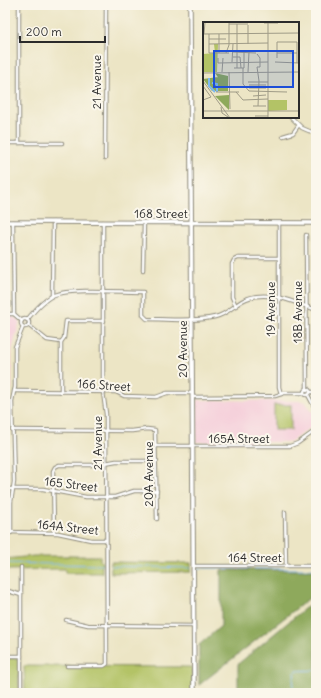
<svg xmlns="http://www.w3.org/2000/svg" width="321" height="698" font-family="Delius,sans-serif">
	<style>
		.built { fill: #f5cfda }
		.green { fill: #b3c366; stroke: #6f7748 }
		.forest { fill: #8ea95b; stroke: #5c6a43 }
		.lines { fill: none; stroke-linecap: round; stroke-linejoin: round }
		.stream { stroke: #7eb9f0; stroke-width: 1 }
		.street-casing { stroke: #8c8878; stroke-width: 4.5 }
		.secondary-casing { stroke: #8c8878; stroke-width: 5.5 }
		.street { stroke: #fff; stroke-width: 2.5 }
		.secondary { stroke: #fff; stroke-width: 3.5 }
		.labels { text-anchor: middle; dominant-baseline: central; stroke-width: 4; stroke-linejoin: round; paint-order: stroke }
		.street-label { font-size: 12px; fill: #2b2b2b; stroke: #fbf7ec }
		.inset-river { fill: none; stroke: #7eb9f0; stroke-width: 2 }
		.inset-road { fill: none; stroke: #9f9b87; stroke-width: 1 }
		.view { fill: #1d4ed8; fill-opacity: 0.15; stroke: #1d4ed8; stroke-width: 2 }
		.inset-edge { fill: none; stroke: #2b2b2b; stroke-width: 2 }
	</style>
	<rect width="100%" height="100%" fill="#fbf7ec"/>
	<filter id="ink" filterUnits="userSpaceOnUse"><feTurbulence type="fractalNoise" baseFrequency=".025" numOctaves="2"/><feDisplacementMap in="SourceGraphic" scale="8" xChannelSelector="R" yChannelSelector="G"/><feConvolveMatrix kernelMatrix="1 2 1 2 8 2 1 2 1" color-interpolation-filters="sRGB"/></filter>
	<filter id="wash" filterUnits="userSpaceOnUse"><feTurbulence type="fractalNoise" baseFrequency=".012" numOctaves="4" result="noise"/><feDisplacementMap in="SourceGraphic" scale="16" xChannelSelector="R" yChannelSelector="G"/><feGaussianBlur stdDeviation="0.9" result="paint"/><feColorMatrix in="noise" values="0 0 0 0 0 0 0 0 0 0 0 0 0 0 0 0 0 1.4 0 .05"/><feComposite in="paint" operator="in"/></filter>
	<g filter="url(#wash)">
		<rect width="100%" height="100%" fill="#ece5c5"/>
		<!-- built -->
		<g class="built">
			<polygon points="5,315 10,315 20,321 12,350 12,389 5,389"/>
			<polygon points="197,400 302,401 306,403 316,416 316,424 290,442 196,442"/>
		</g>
		<!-- green -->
		<g class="green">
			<rect x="274" y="405" width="17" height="25"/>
			<polygon points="34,556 100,556 100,560 102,562 102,573 65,573 65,569 5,570 5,559"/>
			<polygon points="111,562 191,563 191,572 111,573"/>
			<rect x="5" y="658" width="14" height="35"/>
			<polygon points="24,666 192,667 192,693 25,693"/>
		</g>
		<!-- forest -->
		<g class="forest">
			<polygon points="221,570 316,570 316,593 199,685 199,645 221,626"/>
			<polygon points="316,599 316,693 238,693 238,664"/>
		</g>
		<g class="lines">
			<!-- stream -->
			<g class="stream">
				<polyline points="5,563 103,565"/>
				<polyline points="111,566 191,568"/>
				<polyline points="196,568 316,569"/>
				<polyline points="292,693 295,671 316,670"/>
			</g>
		</g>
	</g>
	<g filter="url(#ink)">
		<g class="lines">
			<defs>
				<g id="street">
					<polyline points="19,5 19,143"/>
					<polyline points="291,117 302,128 316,134"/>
					<polyline points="283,136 293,133 298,126"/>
					<polyline points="5,143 62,143"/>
					<polyline points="105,159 106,5"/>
					<polyline points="13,222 14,314"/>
					<polyline points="279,223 279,387 281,394"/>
					<polyline points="306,235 307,390"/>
					<polyline points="143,270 144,222"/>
					<polyline points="52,296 53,222"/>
					<polyline points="236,306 232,297 232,264 234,260 238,258 279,258"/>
					<polyline points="5,314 14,314 22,321"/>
					<circle cx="25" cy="323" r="4"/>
					<path d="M27,320C34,311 43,300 54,295C71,288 122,292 143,292V315L147,319C169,319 194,322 215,317C226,315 232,307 242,301C265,288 294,302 316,310"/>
					<polyline points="28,325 47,340 61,342 64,338 66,321 104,321"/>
					<polyline points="61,342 61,392"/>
					<circle cx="307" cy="392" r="3"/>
					<polyline points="14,391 116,392 124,396 156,397 167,393 192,393"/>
					<polyline points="310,392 316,392"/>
					<polyline points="308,395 316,410"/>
					<polyline points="192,397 275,396 284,393 304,393"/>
					<polyline points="12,430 132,431 147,429 155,430 157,519"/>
					<polyline points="156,446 290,446 298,443 316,430"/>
					<polyline points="5,489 43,489 86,497 115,497 134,491 157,491"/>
					<polyline points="285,512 286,566"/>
					<polyline points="5,532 58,533 91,540 105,540"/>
					<polyline points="11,533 11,502 14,482 12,401 15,387 15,347 23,327"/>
					<polyline points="54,533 53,471 55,467 59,465 94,465 116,461 157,461"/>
					<polyline points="193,566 316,566"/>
					<polyline points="21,567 21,693"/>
					<polyline points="5,590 21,595"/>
					<polyline points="66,620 88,625 194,626"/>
					<polyline points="5,656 21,656"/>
					<polyline points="67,666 104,666 107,664 106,414 103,392 103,222"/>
				</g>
				<g id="secondary">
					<polyline points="190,5 194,693"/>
					<polyline points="5,222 316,223"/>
				</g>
			</defs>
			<!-- street casing -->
			<use href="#street" class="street-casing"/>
			<!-- secondary casing -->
			<use href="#secondary" class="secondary-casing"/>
			<!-- street -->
			<use href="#street" class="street"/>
			<!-- secondary -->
			<use href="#secondary" class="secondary"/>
		</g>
	</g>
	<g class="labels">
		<!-- street labels -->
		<g class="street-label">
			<text transform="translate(96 82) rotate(-90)">21 Avenue</text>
			<text x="161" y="213">168 Street</text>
			<text transform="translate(270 309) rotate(-90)">19 Avenue</text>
			<text transform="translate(297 312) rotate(-90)">18B Avenue</text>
			<text transform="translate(182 349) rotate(-90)">20 Avenue</text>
			<text transform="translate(104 385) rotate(4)">166 Street</text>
			<text x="239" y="438">165A Street</text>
			<text transform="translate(97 443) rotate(-90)">21 Avenue</text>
			<text transform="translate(148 474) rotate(-90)">20A Avenue</text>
			<text transform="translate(71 484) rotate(7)">165 Street</text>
			<text transform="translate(68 527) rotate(6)">164A Street</text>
			<text x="255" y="557">164 Street</text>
		</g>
	</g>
	<!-- overview -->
	<g transform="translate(203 22)">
		<rect width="96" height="96" fill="#ece5c5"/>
		<path d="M11,22H15L14,50H0V32L12,31ZM65,78H84V88L65,89Z" fill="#b3c366"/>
		<path d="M12,51L25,54V69H9L0,57L15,55L19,61ZM26,73V88L12,74Z" fill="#8ea95b"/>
		<path class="inset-river" d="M6,56V64L12,70M9,61L14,62V70"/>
		<path class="inset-road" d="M61,1H75M26,2H45M34,2V46M0,12L96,11M1,12L2,0M6,12V31H26M6,17H23M6,22L65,21M45,22V3M30,30L53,31M16,31V12M23,31L26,23V0M74,31H94M54,32L57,36V45H54L56,59L55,84M30,35H37L38,46M15,36V41L65,40M74,36V20H94V41M29,40L30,22M72,40L96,41M31,46H41V30M40,46V62L46,69L84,70M19,50L20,36M26,50L27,87M45,50L46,30M0,51L96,50M0,59L27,96M45,60H65M46,63H63M0,64L8,75L0,78M46,64V66H63M13,70H36M33,70L40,78L65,77M50,74L63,73M50,84H63M18,85L19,91L25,95M0,89H96M52,94H65M65,96V0"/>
		<path class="view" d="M11,29H90V65H11Z"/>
		<rect width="96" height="96" class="inset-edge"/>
	</g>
	<!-- margin -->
	<rect width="321" height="698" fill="none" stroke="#fbf7ec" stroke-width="20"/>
	<!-- scale -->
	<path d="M20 36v6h85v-6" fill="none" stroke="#2b2b2b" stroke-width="2"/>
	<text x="26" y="36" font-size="12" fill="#2b2b2b" stroke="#fbf7ec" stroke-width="3" paint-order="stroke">200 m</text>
</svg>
